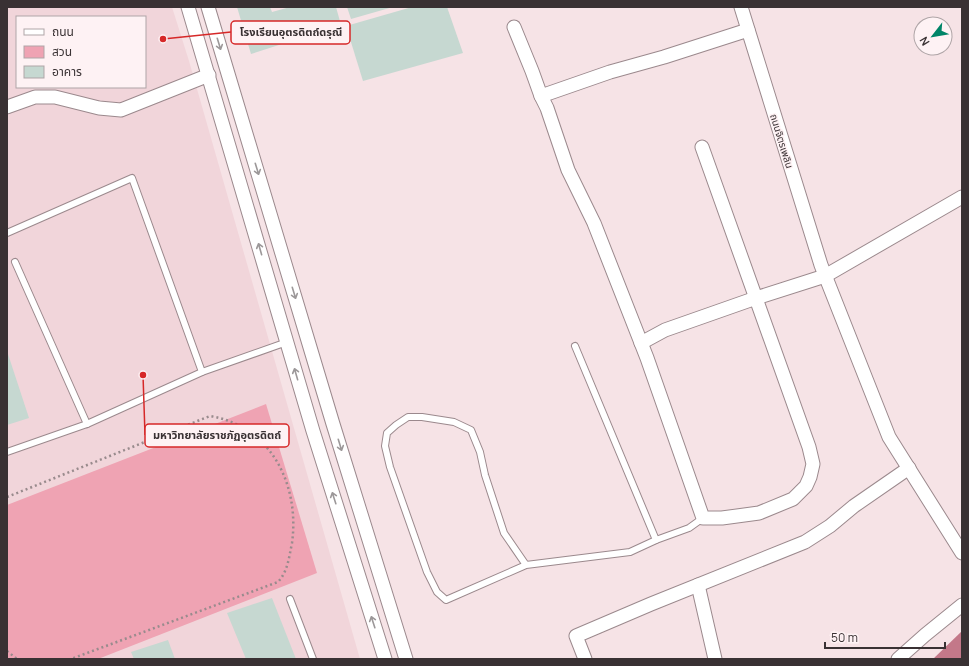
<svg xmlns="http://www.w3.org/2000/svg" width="969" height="666" font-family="Manrope,'Noto Sans Thai',sans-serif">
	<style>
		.built { fill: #f1d5da; fill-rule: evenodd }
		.green { fill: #efa3b3 }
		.water { fill: #c37889 }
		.building { fill: #c6d8d1 }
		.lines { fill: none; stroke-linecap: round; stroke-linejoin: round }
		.service-casing { stroke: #9b898d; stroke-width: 8 }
		.minor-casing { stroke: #9b898d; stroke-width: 15 }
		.path { stroke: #998b8d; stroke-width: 2.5; stroke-dasharray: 2 3; stroke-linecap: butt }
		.service { stroke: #fff; stroke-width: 6 }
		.minor { stroke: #fff; stroke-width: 13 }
		.oneway { stroke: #9c9899 }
		.labels { text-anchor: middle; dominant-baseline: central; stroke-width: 3; stroke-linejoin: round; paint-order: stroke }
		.street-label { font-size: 10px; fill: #393133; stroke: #fef2f4 }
		.leader { fill: none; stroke: #d62828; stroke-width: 1.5 }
		.callout-dot { fill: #d62828; stroke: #fef2f4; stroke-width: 1.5 }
		.callout { fill: #fef2f4; stroke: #d62828; stroke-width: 1.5 }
		.callout-label { font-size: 11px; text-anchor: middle; font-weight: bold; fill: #393133 }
	</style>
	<rect width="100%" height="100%" fill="#f6e3e6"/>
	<!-- built -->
	<path class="built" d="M7,7H172L189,61L360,659H7ZM17,17H145V87H17Z"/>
	<!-- green -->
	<polygon class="green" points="266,404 317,573 98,659 7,659 7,505"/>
	<!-- water -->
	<polygon class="water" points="962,631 962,659 933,659"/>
	<!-- building -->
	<g class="building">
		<polygon points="237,7 270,7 272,12 290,7 336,7 341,25 251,54"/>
		<polygon points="347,7 393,7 351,19"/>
		<polygon points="412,7 447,7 463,53 363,81 346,26"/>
		<polygon points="7,351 29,418 7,425"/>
		<polygon points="272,598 296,659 246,659 227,613"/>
		<polygon points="168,640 175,659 134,659 131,652"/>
	</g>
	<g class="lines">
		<defs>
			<g id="service">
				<polyline points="7,233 132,178 202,372"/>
				<polyline points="15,262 87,424"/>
				<polyline points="575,346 656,540"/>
				<polyline points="7,452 87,424 202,372 287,342"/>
				<polyline points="526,565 504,533 485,475 480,452 471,430 454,422 422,417 408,417 396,425 387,433 385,446 390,467 427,572 437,592 446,600 526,565 630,552 656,540 689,528 703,518"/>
				<polyline points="290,599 313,659"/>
			</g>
			<g id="minor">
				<polyline points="188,7 313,431 385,659"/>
				<polyline points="208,7 333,424 406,659"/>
				<polyline points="741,7 821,265 889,437 962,553"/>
				<polyline points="514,27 532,71 541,96 547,108 568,170 594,223 647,358 703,518 722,518 759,513 793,499 806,486 810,477 813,464 809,447 702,147"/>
				<polyline points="541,96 610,72 664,57 748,30"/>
				<polyline points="7,107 35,97 55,97 99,108 121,110 209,75"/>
				<polyline points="641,343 665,330 756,298 825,276 962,197"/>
				<polyline points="698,585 715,659"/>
				<polyline points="585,659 576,636 651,604 805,542 830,526 854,506 909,468"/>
				<polyline points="898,659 925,635 962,605"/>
			</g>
		</defs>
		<!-- service casing -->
		<use href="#service" class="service-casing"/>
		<!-- minor casing -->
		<use href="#minor" class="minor-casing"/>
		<!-- path -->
		<g class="path">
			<path d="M7,497L210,416C271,426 300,485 292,543C289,557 288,571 278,582L71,659"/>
			<polyline points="7,651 17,659"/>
		</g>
		<!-- service -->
		<use href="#service" class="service"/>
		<!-- minor -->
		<use href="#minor" class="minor"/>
	</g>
	<!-- one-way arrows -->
	<defs><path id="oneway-shaft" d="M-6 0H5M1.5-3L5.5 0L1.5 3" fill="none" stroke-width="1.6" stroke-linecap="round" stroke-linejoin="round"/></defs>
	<g class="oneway">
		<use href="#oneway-shaft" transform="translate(219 44) rotate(73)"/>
		<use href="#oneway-shaft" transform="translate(257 169) rotate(73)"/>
		<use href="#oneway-shaft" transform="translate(260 249) rotate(-106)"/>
		<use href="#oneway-shaft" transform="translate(294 293) rotate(73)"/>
		<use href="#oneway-shaft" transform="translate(296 374) rotate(-106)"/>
		<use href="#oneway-shaft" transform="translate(340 445) rotate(73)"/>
		<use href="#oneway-shaft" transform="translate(334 498) rotate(-108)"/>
		<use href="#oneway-shaft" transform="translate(373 622) rotate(-108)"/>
	</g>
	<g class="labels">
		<!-- street labels -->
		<g class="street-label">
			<text transform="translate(782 141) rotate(73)">ถนนจิตรเพลิน</text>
		</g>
	</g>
	<!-- callouts -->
	<path class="leader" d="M163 39L231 32M143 375L145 435"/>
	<g class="callout-dot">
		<circle cx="163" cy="39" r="4"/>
		<circle cx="143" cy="375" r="4"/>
	</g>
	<g class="callout">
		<rect x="231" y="21" width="119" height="23" rx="4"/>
		<rect x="145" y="424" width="144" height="23" rx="4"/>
	</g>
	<g class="callout-label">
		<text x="291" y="36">โรงเรียนอุตรดิตถ์ดรุณี</text>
		<text x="217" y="439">มหาวิทยาลัยราชภัฏอุตรดิตถ์</text>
	</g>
	<!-- border -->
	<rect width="969" height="666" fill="none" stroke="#393133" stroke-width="16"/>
	<!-- legend -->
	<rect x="16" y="16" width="130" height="72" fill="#fef2f4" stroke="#afa5a7"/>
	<rect x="24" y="29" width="20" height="6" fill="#ffffff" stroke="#afa5a7"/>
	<text x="52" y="36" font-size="12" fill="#393133">ถนน</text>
	<rect x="24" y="46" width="20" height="12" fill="#efa3b3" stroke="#afa5a7"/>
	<text x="52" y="56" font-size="12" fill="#393133">สวน</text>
	<rect x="24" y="66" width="20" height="12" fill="#c6d8d1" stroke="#afa5a7"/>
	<text x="52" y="76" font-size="12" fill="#393133">อาคาร</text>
	<!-- north arrow -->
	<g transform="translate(933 36) rotate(239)"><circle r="19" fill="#fef2f4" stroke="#afa5a7"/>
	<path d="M0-3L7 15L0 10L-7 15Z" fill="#008568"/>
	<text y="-6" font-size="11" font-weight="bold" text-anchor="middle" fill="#393133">N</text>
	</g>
	<!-- scale -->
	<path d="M825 642v6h120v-6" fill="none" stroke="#393133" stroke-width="2"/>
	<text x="831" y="642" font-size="12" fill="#393133" stroke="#fef2f4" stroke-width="3" paint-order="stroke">50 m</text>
</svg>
